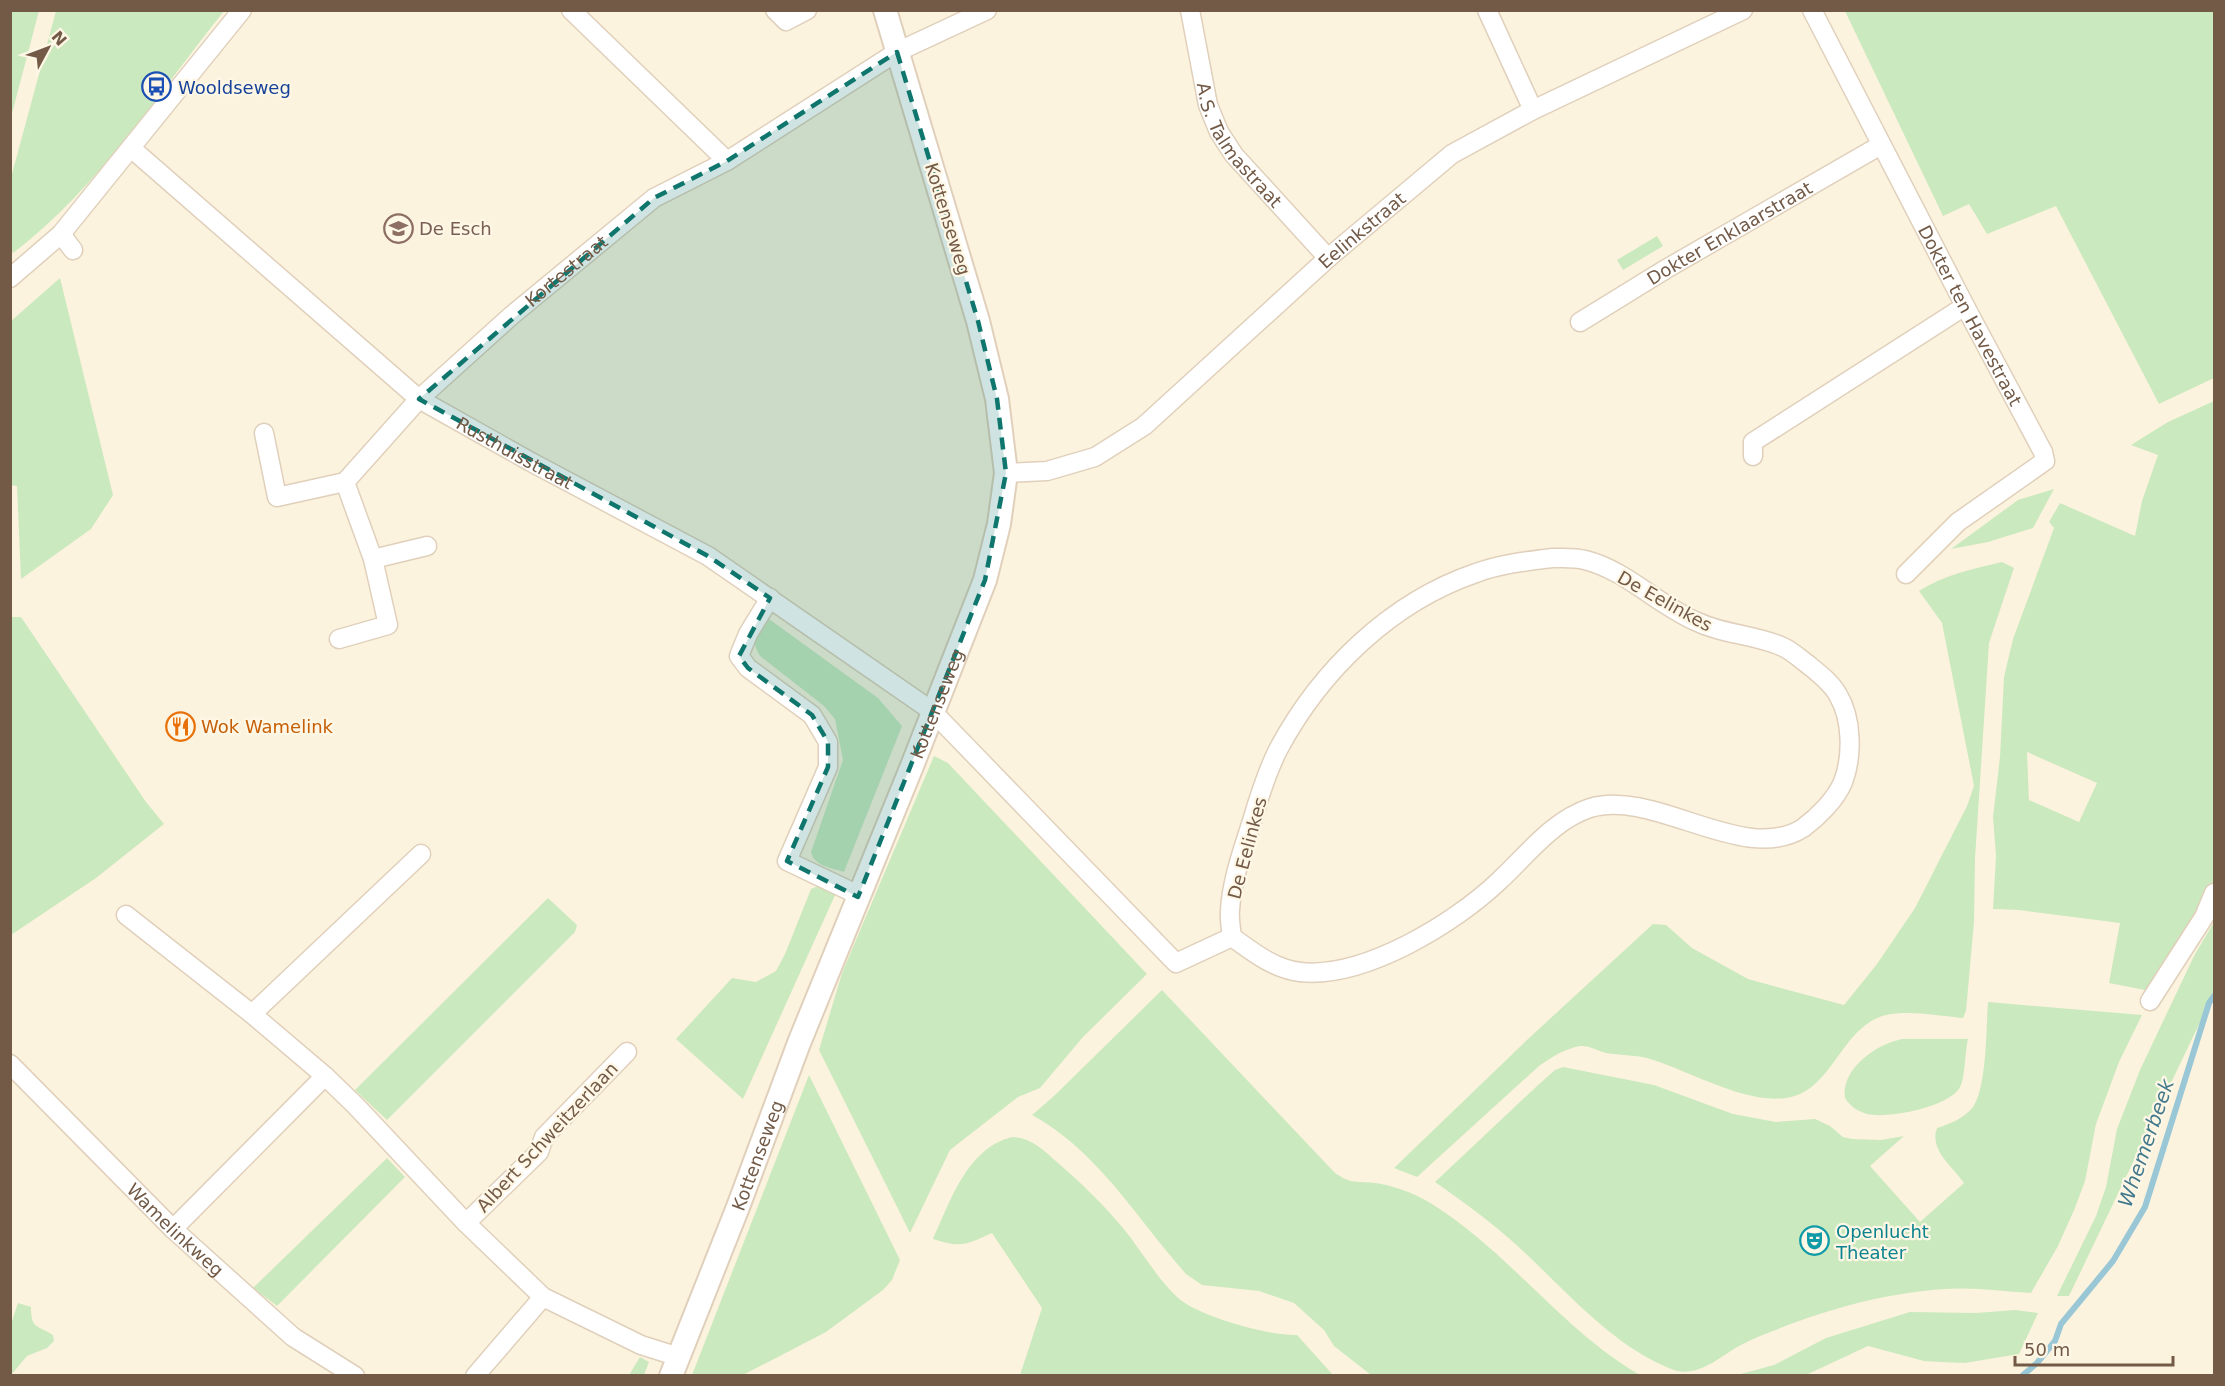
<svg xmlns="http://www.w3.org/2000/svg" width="2225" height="1386" font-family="'DejaVu Sans',sans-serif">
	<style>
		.green { fill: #cbe9be; fill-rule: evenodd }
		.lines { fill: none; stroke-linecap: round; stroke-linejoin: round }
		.stream { stroke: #9ac7d6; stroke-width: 6 }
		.minor-casing { stroke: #e0d0bb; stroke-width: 21 }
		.tertiary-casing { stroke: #e0d0bb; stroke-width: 26 }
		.minor { stroke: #fff; stroke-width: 18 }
		.tertiary { stroke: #fff; stroke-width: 22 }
		.marked { fill: #0f766e; fill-opacity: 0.2; stroke: #0f766e; stroke-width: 4.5; stroke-dasharray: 12 8; stroke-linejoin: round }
		.labels { text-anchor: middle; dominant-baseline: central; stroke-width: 4.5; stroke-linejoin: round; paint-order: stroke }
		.transit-label { font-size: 18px; fill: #164399; stroke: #fff7e5; text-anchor: start }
		.street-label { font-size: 18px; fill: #725a47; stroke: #fff7e5 }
		.education-label { font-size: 18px; fill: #785e54; stroke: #fff7e5; text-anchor: start }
		.food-label { font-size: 18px; fill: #c56008; stroke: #fff7e5; text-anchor: start }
		.culture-label { font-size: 18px; fill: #0d838f; stroke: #fff7e5; text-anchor: start }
		.water-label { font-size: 20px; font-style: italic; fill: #43798c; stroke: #fff7e5 }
	</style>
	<rect width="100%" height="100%" fill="#fcf3df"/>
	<!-- green -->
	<g class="green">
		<polygon points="11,10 39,11 11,117 10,11"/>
		<path d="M56,11H224C158,93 99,188 13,253L10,248L12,174Z"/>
		<polygon points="1845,11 2214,11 2214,378 2159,404 2056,206 1987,234 1969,204 1943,216"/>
		<polygon points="1657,236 1663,246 1623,270 1617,260"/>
		<polygon points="60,278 113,495 91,529 21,579 17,486 10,485 11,321"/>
		<path d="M2214,401V886L2150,991L2109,983L2120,923L2019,910L1993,909L1996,856L1993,817L2000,757L2004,677L2013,639L2054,528L2049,522L2060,503L2135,536L2142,501L2158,455L2131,445L2168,422ZM2027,752L2097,783L2079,822L2029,800Z"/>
		<polygon points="2054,489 2033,528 1988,542 1951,549 2018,500"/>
		<path d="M2002,562L2014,568L1989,643L1975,859L1974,922L1966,1011L1963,1018C1938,1016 1910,1010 1886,1015C1842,1026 1833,1088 1791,1097C1748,1107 1689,1070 1647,1058C1634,1055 1620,1055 1606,1053C1598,1051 1588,1045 1580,1046C1564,1049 1552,1057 1539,1066L1417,1177L1394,1168L1528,1039L1653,924L1666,925L1692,948L1748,979L1844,1005L1877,964L1915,908L1967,806L1974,786L1942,623L1919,591C1945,574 1974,569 2002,562Z"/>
		<polygon points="11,617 21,617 146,802 164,824 96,878 11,935"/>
		<path d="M769,619L878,698L902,726L844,872C832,868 814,866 811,852L843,760L835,719L824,706L760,656C749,638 756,633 769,619Z"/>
		<polygon points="934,756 948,763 1147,974 1083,1037 1040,1088 1018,1097 950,1150 910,1233 819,1050 842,973"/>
		<polygon points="818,886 836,893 743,1099 676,1039 732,978 756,982 776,971 785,954 811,889"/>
		<polygon points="548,898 577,925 575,932 387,1120 355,1090"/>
		<polygon points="2214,922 2214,993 2069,1296 2057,1296 2096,1216 2106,1187 2117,1129 2140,1070 2194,956"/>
		<path d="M1162,990L1334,1172C1351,1186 1362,1180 1381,1184C1398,1187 1418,1195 1432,1204C1509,1252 1562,1330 1640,1375H1371L1334,1346L1324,1330L1294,1303L1259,1291L1202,1285L1186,1274C1137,1219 1098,1151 1032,1115L1054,1096Z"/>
		<path d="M1988,1002L2142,1015L2119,1062L2096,1124L2085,1181L2075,1208L2058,1246L2031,1293C2002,1291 1973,1287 1945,1289C1886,1293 1827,1309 1773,1331C1762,1335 1750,1340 1739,1346C1720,1357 1697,1378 1674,1370C1616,1349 1568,1293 1524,1252C1497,1226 1466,1204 1435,1182L1537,1086L1555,1070L1563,1067L1654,1085L1733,1114L1776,1122L1815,1119L1830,1126L1843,1137L1852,1139L1881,1140L1904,1136L1870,1166L1920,1222L1964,1183C1952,1166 1929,1150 1937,1128C1950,1124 1964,1118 1973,1107C1987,1087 1986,1028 1988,1002Z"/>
		<path d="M1902,1039H1968C1965,1052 1965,1075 1961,1085C1953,1107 1887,1119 1867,1114C1857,1111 1850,1106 1845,1098C1841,1068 1877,1044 1902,1039Z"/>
		<polygon points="809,1075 900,1260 892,1280 883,1290 826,1332 743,1375 692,1375"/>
		<path d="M1012,1137C1032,1138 1043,1150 1058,1163C1081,1183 1104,1205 1123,1228C1141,1250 1156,1277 1177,1297C1197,1316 1269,1336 1297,1335L1333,1375H1020L1042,1308L992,1233C966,1245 961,1248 933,1239C950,1202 967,1148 1012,1137Z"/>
		<polygon points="387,1158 405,1177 277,1306 253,1288"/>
		<path d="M18,1303L31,1307C31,1329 37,1325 53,1335L54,1341L47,1348L27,1356L11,1375V1324Z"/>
		<polygon points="2015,1310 2038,1313 2019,1354 1965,1363 1940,1362 1924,1361 1868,1346 1806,1375 1737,1375 1774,1365 1826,1338 1910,1312 1976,1313"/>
		<polygon points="640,1357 649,1362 644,1375 629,1375"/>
	</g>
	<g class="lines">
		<!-- stream -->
		<polyline class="stream" points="2022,1376 2037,1363 2055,1341 2061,1324 2113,1261 2145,1207 2209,1003 2214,996"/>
		<defs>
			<g id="minor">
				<polyline points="571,10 727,161"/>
				<polyline points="775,10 786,21 807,10"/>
				<path id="s1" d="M1190,10L1208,105L1219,132L1234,155L1328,258"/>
				<polyline points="1487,10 1533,110"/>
				<path id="s2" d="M1812,10L1965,306L2043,452L2045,461L1958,522L1906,574"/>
				<path id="s3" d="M131,148L419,399L531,462L708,556L932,711L1176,963L1232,937"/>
				<polyline points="61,234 73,250"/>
				<polyline points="10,278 61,234 242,10"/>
				<path id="s4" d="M1580,322L1666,269L1881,145"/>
				<polyline points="264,433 277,497 345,482"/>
				<polyline points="1753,456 1753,442 1965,306"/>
				<path id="s5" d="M1006,473L1047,471L1095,457L1144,426L1328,258L1452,154L1533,110L1743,10"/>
				<path d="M1552,558C1563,558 1574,557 1585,560C1625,570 1656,603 1693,620C1723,635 1754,634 1783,647C1792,651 1799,658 1806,663C1817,672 1831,682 1838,695C1852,718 1853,756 1843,782C1836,799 1818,817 1803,828C1744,866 1654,788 1590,808C1553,820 1527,855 1499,881C1455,923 1364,979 1300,972C1274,969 1253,952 1232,937C1231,928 1229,918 1230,910C1232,879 1243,849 1252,821C1259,797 1267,771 1279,748C1321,670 1391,602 1476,573C1500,564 1527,561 1552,558Z"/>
				<polyline points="373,559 427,546"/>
				<polyline points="770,598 748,634 739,656 748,668 812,715 828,742 828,767 787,861 848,890 858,897"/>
				<path id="s6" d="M339,639L388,625L373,559L345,482L419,399L511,316L654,198L727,161L897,52L987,10"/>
				<polyline points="126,915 252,1014 325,1076 356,1106 466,1223 543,1297 641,1345 679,1357"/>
				<polyline points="2150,1001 2204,917 2214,893"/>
				<polyline points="252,1014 421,854"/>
				<path id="s7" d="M10,1064L173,1229L293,1337L355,1376"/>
				<polyline points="466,1223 539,1152 544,1137 627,1052"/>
				<polyline points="173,1229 325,1076"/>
				<polyline points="475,1376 543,1297"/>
			</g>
			<g id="tertiary">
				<path id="s8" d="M671,1376L738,1207L799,1043L912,766L985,580L999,524L1006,473L997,399L978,321L885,10"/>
			</g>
		</defs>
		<!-- minor casing -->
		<use href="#minor" class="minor-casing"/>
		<!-- tertiary casing -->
		<use href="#tertiary" class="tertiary-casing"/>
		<!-- minor -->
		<use href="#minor" class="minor"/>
		<!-- tertiary -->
		<use href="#tertiary" class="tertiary"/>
	</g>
	<!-- marked area -->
	<path class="marked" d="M897,52L978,321L997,399L1006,473L985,580L858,897L787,861L828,767V742L812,715L748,668L739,656L770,598L708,556L419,399L654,198L727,161Z"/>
	<!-- icons -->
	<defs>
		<symbol id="bus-ring" viewBox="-11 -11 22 22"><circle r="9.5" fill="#fff7e5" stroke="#1a4fb4" stroke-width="1.5"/><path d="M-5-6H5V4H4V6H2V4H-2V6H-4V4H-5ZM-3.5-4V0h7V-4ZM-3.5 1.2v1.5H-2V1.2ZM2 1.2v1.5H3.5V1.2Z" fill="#1a4fb4"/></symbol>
		<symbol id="school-ring" viewBox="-11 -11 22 22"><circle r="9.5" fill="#fff7e5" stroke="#8d6e63" stroke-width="1.5"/><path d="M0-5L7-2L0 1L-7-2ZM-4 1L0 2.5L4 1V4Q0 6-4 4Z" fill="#8d6e63"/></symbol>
		<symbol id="restaurant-ring" viewBox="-11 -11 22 22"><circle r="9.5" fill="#fff7e5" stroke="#e8710a" stroke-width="1.5"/><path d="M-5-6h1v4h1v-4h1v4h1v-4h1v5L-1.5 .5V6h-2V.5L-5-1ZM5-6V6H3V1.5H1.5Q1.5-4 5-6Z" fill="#e8710a"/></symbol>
		<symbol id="theatre-ring" viewBox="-11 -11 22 22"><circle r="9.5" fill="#fff7e5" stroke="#0f9aa8" stroke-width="1.5"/><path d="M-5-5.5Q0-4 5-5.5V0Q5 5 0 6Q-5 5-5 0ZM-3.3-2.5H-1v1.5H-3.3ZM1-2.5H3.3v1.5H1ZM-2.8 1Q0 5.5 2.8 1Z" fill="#0f9aa8"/></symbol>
	</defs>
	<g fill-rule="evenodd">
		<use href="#bus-ring" x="140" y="70" width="33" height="33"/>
		<use href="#school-ring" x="382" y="212" width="33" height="33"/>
		<use href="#restaurant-ring" x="164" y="710" width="33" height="33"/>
		<use href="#theatre-ring" x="1798" y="1224" width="33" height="33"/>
	</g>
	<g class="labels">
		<!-- transit labels -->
		<g class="transit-label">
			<text x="178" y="87">Wooldseweg</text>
		</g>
		<!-- street labels -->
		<g class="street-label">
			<text stroke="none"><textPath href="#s1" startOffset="147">A.S. Talmastraat</textPath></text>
			<text transform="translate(948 219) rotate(73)">Kottenseweg</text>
			<text stroke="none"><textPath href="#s5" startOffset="442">Eelinkstraat</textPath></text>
			<text stroke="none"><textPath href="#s4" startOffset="174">Dokter Enklaarstraat</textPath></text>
			<text stroke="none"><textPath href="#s6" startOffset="507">Kortestraat</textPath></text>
			<text stroke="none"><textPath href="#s2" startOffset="344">Dokter ten Havestraat</textPath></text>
			<text stroke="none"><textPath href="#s3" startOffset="492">Rusthuisstraat</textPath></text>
			<text transform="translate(1665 601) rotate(29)">De Eelinkes</text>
			<text stroke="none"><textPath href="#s8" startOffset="723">Kottenseweg</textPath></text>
			<text transform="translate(1247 848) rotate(-75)">De Eelinkes</text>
			<text transform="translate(547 1137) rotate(-47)">Albert Schweitzerlaan</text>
			<text stroke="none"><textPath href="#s8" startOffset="237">Kottenseweg</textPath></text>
			<text stroke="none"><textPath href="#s7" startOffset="234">Wamelinkweg</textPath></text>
		</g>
		<!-- education labels -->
		<g class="education-label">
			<text x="419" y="228">De Esch</text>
		</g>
		<!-- food labels -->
		<g class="food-label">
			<text x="201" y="726">Wok Wamelink</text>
		</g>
		<!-- culture labels -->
		<g class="culture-label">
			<text x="1836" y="1231">Openlucht<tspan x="1836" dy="21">Theater</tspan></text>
		</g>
		<!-- water labels -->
		<g class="water-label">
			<text transform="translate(2146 1143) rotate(-71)">Whemerbeek</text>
		</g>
	</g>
	<!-- border -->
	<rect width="2225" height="1386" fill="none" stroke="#725a47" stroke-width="24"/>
	<!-- north arrow -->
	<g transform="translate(48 48) rotate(49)" stroke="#fff7e5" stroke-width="4.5" paint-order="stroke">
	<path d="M0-4.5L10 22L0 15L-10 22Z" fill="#725a47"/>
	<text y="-9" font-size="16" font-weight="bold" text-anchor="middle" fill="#725a47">N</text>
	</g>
	<!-- scale -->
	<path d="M2015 1356v9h158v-9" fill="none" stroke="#725a47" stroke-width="3"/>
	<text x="2024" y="1356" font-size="18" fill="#725a47" stroke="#fff7e5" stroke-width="4.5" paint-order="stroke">50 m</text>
</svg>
